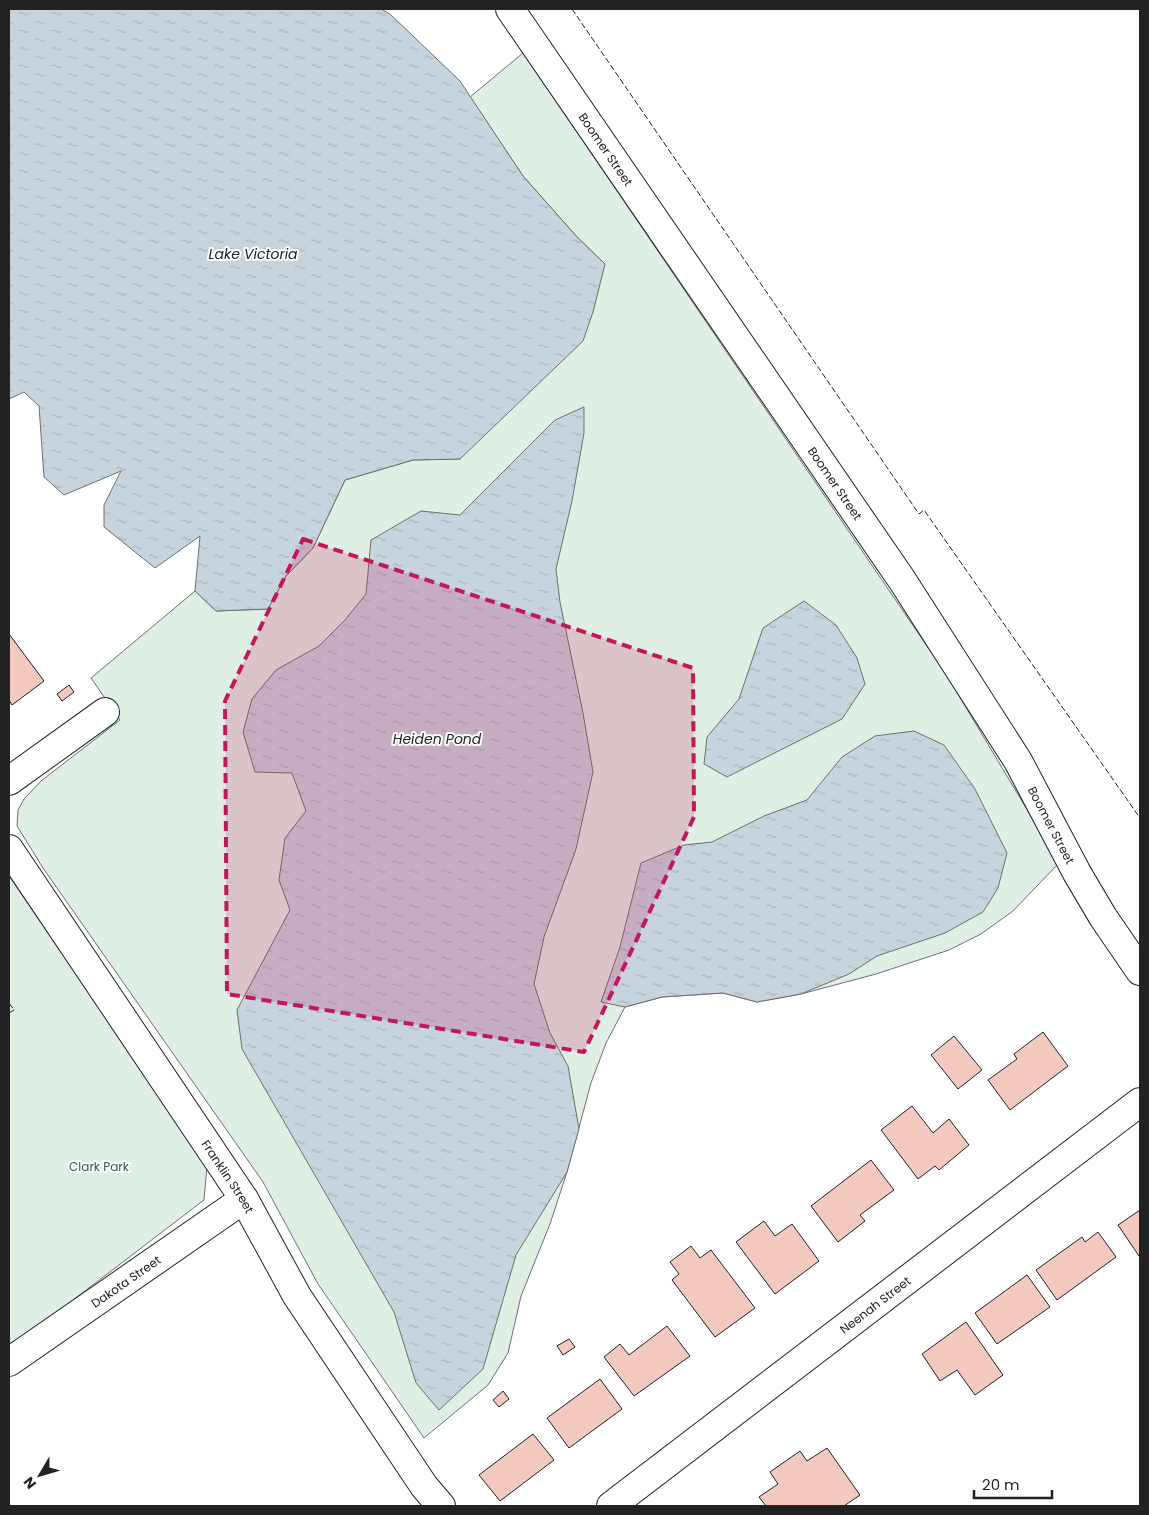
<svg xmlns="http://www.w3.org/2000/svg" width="1149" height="1515" font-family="Poppins,sans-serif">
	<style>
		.park { fill: #e0efe3; stroke: #6f6f6f }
		.water { fill: url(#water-ripples); stroke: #6f6f6f }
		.building { fill: #f3c9c0; stroke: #222 }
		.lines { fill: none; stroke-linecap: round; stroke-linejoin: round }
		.minor-casing { stroke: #222; stroke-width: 30 }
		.minor { stroke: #fff; stroke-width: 28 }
		.fence { stroke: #222; stroke-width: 1; stroke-dasharray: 6 2.5; stroke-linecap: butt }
		.marked { fill: #c2185b; fill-opacity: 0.2; stroke: #c2185b; stroke-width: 4; stroke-dasharray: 10 6; stroke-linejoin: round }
		.labels { text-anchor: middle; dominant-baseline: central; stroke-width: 4; stroke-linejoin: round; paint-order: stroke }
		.street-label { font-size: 12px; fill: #222; stroke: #fff }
		.park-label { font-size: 12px; fill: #2f5e38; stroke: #fff }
		.water-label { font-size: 14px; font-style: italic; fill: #222; stroke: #fff }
	</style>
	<defs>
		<pattern id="water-ripples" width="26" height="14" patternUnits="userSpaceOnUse" patternTransform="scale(1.25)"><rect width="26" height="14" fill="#c7d3dd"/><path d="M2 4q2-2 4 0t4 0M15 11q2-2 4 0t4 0" fill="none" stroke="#abb5bd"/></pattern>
	</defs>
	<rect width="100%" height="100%" fill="#fff"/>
	<!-- park -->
	<g class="park">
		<polygon points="523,53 946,674 1059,863 1013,911 981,934 949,950 876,974 801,994 757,1002 723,993 662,997 625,1007 606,1043 591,1083 567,1172 550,1224 521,1296 508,1353 488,1385 424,1438 318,1284 263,1182 43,868 17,826 18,810 24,799 41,781 120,720 91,678 195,591 216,611 268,609 286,576 313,548 345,480 413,460 460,459 605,264 577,237 523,176 470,97"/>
		<polygon points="9,876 207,1166 204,1200 9,1349"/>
	</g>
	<!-- water -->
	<g class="water">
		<polygon points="9,9 381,9 390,14 460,81 523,176 577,237 605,264 593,312 583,341 460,459 413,460 345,480 313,548 286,576 268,609 216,611 195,591 200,536 155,568 104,527 104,505 121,471 64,495 44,477 39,406 24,392 9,399"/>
		<polygon points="584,407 584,433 572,501 556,569 560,602 583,713 593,772 576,849 544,937 534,984 550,1033 568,1066 579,1129 567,1172 516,1255 483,1369 439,1410 416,1383 394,1312 242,1049 237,1010 290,910 279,880 285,838 306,811 292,773 255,772 243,732 252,699 276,670 319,646 345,620 366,594 371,540 421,511 460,515 555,420"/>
		<polygon points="804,601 836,625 857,658 865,684 842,719 727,777 704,764 707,737 739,699 763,628"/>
		<polygon points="914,731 944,745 975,789 1007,853 998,888 983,912 945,933 877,956 849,974 801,994 757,1002 723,993 662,997 625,1007 601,1002 620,947 641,863 684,845 712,842 764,816 807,800 842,757 875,736"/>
	</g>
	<!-- building -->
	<g class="building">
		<polygon points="9,634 44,681 12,705 9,700"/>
		<polygon points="69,685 74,692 62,701 57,694"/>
		<polygon points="1043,1032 1068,1066 1010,1110 988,1080 1017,1059 1014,1054"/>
		<polygon points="954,1036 982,1070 958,1089 931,1055"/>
		<polygon points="912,1106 933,1133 949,1119 969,1145 939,1170 935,1166 918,1179 881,1130"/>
		<polygon points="871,1160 894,1190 860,1215 865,1221 838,1242 811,1206"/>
		<polygon points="1140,1210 1140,1255 1139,1256 1118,1225"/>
		<polygon points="764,1221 775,1236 792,1224 819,1261 775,1294 736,1242"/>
		<polygon points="1098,1232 1116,1257 1057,1300 1036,1270 1082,1237 1085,1242"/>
		<polygon points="691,1246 700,1258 711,1250 755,1308 715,1337 672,1280 679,1274 670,1262"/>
		<polygon points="1027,1275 1050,1307 997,1344 975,1313"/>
		<polygon points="966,1322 1003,1375 975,1395 957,1370 940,1381 922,1354"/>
		<polygon points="667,1326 690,1356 634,1396 604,1357 620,1344 629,1355"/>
		<polygon points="569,1339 575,1347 563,1355 557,1346"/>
		<polygon points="600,1379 622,1409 569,1448 547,1418"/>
		<polygon points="503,1391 509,1399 499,1407 493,1400"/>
		<polygon points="533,1434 554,1460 500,1501 479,1475"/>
		<polygon points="827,1448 860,1495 844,1506 766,1506 759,1497 778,1484 770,1472 800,1451 807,1461"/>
	</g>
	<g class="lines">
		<defs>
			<g id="minor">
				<path id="s1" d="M510,9L902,580L1018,761L1077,873L1103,917L1140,971"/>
				<polyline points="9,781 105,712"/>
				<path id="s2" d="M9,849L244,1199L297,1296L424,1486L441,1506"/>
				<path id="s3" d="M9,1362L244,1199"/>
				<path id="s4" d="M611,1506L1140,1102"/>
			</g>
		</defs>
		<!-- minor casing -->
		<use href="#minor" class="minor-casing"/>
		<!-- minor -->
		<use href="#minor" class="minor"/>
		<!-- fence -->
		<g class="fence">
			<polyline points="572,9 919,514 924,510 1140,818"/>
			<polyline points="9,1003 14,1010 9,1013"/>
		</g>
	</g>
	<!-- marked area -->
	<path class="marked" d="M303,539L693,668L694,817L584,1052L227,994L225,701Z"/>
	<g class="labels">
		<!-- street labels -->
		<g class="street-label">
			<text stroke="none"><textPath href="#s1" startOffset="170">Boomer Street</textPath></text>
			<text stroke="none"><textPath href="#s1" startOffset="575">Boomer Street</textPath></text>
			<text stroke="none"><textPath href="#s1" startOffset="980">Boomer Street</textPath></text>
			<text stroke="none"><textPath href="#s2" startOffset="394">Franklin Street</textPath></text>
			<text stroke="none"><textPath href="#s3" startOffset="142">Dakota Street</textPath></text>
			<text stroke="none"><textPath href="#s4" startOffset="332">Neenah Street</textPath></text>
		</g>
		<!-- park labels -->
		<g class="park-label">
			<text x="99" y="1166">Clark Park</text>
		</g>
		<!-- water labels -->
		<g class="water-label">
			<text x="253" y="254">Lake Victoria</text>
			<text x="437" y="739">Heiden Pond</text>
		</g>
	</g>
	<!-- border -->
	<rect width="1149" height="1515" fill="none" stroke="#222222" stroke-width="20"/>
	<!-- north arrow -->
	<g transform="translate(40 1475) rotate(232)" stroke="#ffffff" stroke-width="4" paint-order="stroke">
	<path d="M0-4L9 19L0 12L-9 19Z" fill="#222222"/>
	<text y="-8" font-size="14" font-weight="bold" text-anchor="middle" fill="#222222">N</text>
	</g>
	<!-- scale -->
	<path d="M974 1490v8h78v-8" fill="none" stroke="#222222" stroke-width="2.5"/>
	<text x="982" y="1490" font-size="15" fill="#222222" stroke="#ffffff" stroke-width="4" paint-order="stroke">20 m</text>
</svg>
